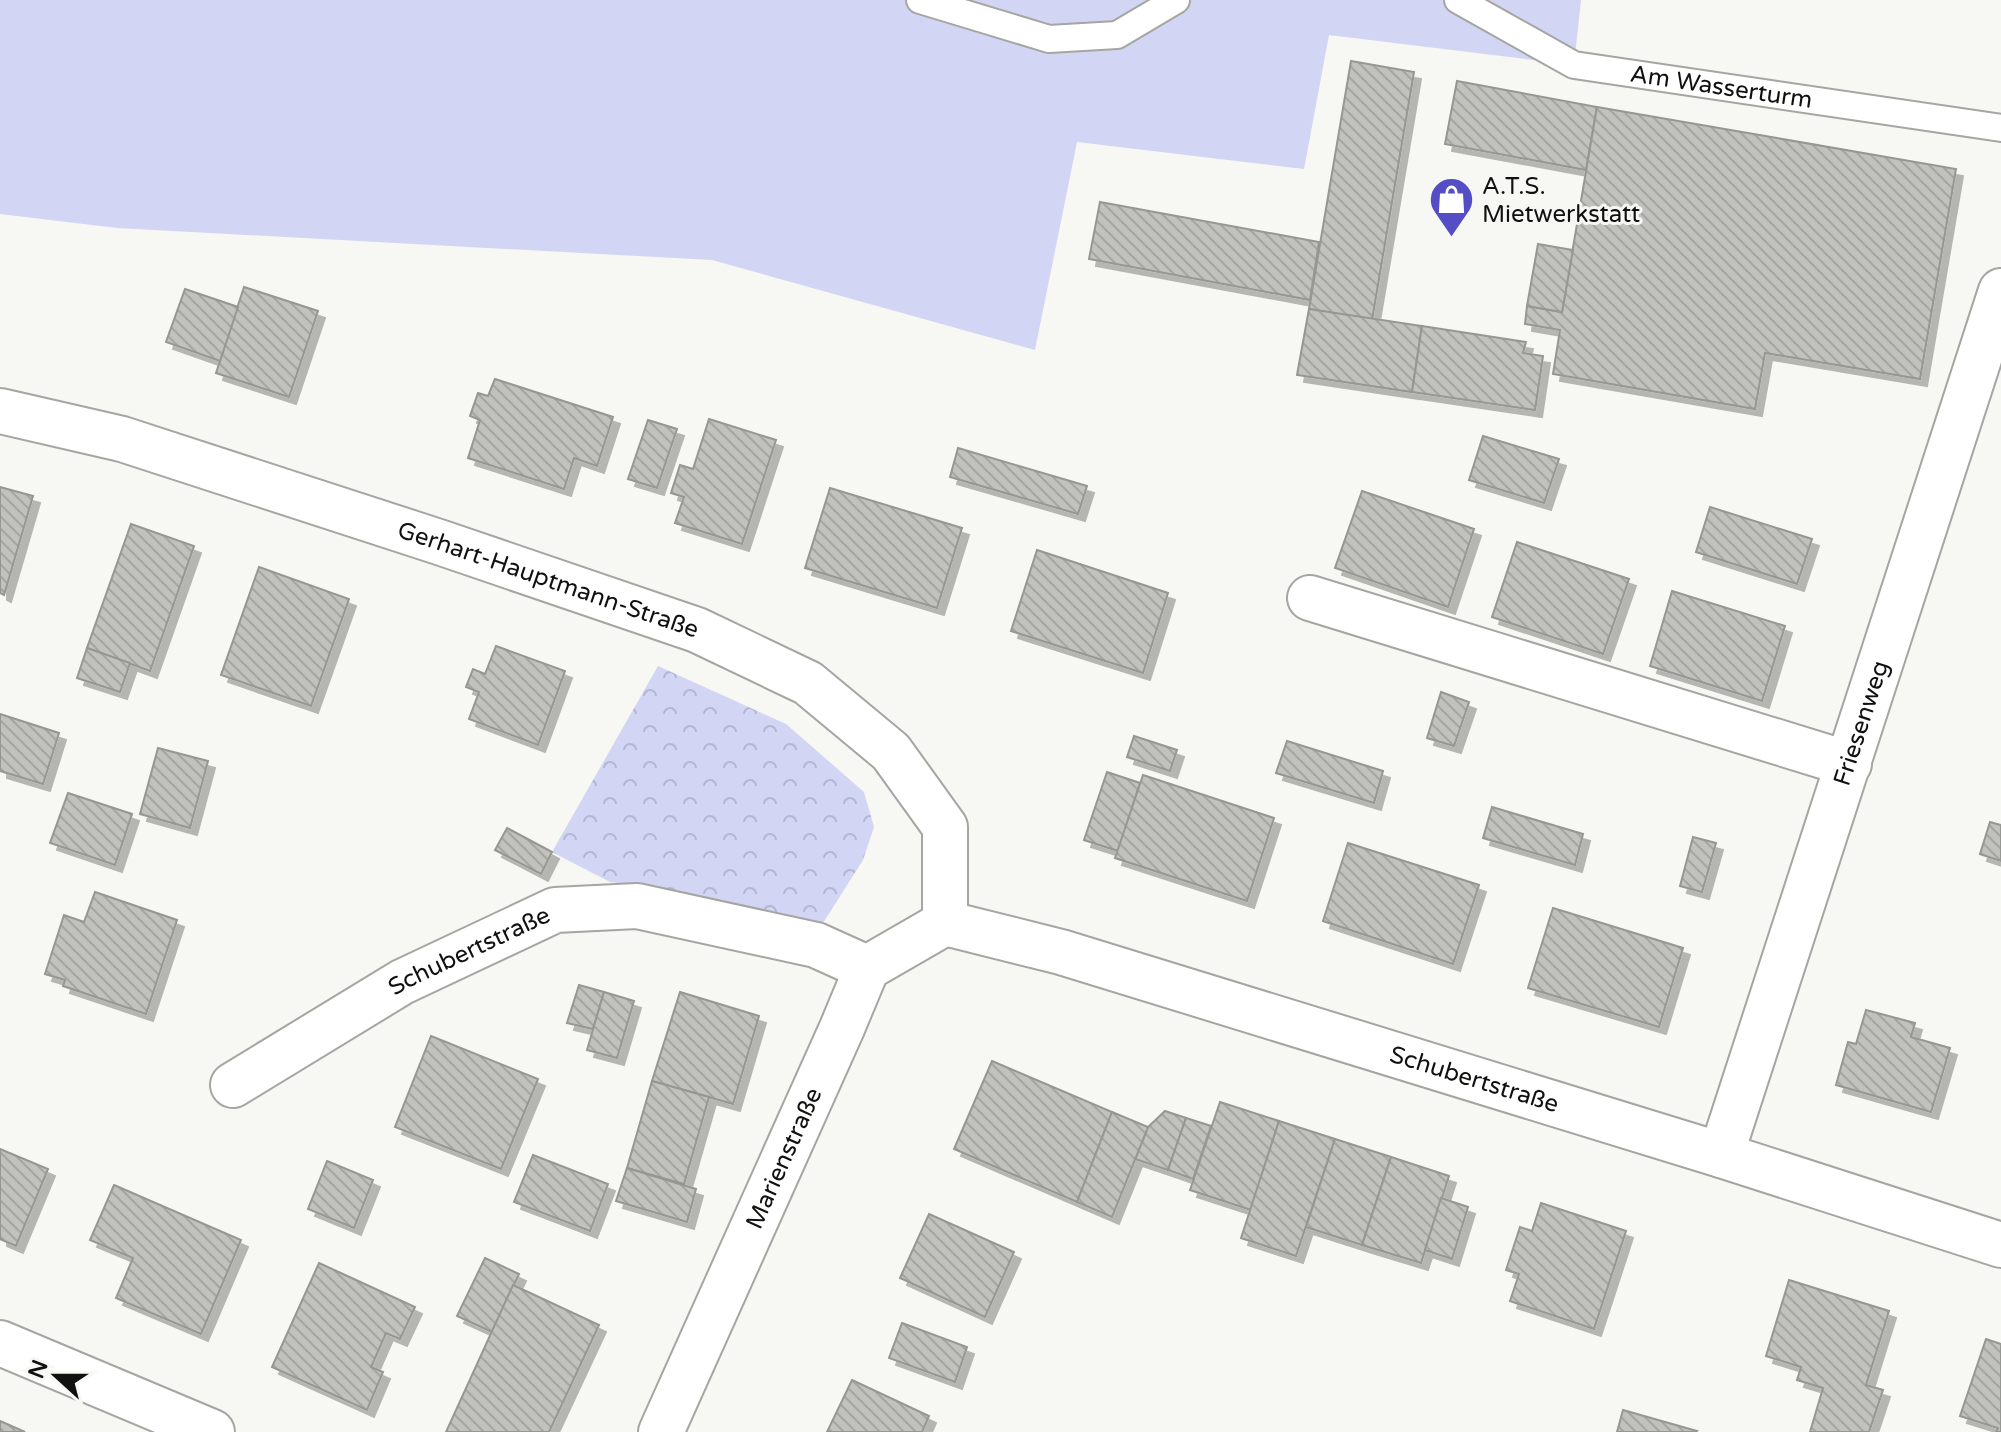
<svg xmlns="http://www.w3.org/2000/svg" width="2001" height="1432" font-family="'Varela Round',sans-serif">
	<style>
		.grass { fill: #d2d5f4 }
		.forest { fill: url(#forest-crowns) }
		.building { fill: url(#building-back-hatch); stroke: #969692; stroke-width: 2; filter: url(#shadow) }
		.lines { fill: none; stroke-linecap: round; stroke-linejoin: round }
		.lane-casing { stroke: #a5a5a2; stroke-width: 30 }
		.street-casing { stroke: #a5a5a2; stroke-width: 48 }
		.lane { stroke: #fff; stroke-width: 26 }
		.street { stroke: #fff; stroke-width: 44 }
		.labels { text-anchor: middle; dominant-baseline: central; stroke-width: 6; stroke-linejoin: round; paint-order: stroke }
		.street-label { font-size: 24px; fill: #10100f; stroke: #f7f7f3 }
		.poi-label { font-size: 24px; fill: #10100f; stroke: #f7f7f3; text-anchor: start }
	</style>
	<defs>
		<pattern id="forest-crowns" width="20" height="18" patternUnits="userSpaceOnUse" patternTransform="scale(2)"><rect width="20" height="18" fill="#d2d5f4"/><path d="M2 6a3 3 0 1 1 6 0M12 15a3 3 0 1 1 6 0" fill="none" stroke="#b3b6d0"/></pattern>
		<pattern id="building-back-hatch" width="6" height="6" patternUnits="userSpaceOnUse" patternTransform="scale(2)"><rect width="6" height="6" fill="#c1c1bd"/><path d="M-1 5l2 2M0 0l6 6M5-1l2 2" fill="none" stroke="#a5a5a1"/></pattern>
		<filter id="shadow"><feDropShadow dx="7" dy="7" stdDeviation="0" flood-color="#0004"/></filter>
	</defs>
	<rect width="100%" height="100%" fill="#f7f7f3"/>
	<!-- grass -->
	<polygon class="grass" points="0,0 1581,0 1574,65 1329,35 1304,169 1077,142 1035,350 712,260 117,228 0,214"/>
	<!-- forest -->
	<polygon class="forest" points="658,666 786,724 864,792 874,827 863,860 823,923 661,888 610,882 552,852"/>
	<!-- building -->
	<g class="building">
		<polygon points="1351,61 1414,72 1372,320 1309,309"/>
		<polygon points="1457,81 1597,107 1586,170 1445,144"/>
		<polygon points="1597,107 1956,169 1920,379 1765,353 1755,409 1553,374 1560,330 1525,324 1527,306 1562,312"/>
		<polygon points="1100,202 1319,242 1310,300 1089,259"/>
		<polygon points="1538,244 1573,250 1562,312 1527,306"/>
		<polygon points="244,287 318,311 289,397 216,373"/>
		<polygon points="185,289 238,307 220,361 166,342"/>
		<polygon points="1309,309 1422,326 1412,392 1297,375"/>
		<polygon points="1422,326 1526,342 1523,353 1543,356 1535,410 1412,392"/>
		<polygon points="495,379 613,417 597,466 574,458 564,489 468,458 480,420 470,416 478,393 488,396"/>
		<polygon points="709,419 776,440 742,544 675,523 684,497 671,493 680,465 693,469"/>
		<polygon points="648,420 677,429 657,488 628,479"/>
		<polygon points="1483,436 1559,459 1544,503 1469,480"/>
		<polygon points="958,448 1087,486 1078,514 950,477"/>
		<polygon points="0,487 33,496 4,595 0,593"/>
		<polygon points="830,488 962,528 937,608 805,568"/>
		<polygon points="1362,491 1474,529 1448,607 1335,568"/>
		<polygon points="1710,507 1812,539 1797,584 1696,552"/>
		<polygon points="131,524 194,546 150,671 87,648"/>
		<polygon points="1517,542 1629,579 1603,654 1492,617"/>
		<polygon points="1037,550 1168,593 1143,673 1011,631"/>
		<polygon points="259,567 349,599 311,706 221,675"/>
		<polygon points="1672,591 1785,626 1762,701 1650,666"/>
		<polygon points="496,646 565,671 538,745 469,719 479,692 466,687 473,669 485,674"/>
		<polygon points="87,648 130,663 120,692 77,678"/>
		<polygon points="1441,692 1469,702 1454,746 1427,738"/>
		<polygon points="0,714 59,733 43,784 0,771"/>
		<polygon points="1134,736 1177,750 1170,771 1127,757"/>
		<polygon points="1287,741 1383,771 1374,803 1276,773"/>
		<polygon points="158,748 208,761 190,828 140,814"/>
		<polygon points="1107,772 1140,783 1118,851 1084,840"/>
		<polygon points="1143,775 1274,818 1247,901 1115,858"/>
		<polygon points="68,793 132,814 115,865 50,843"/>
		<polygon points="1492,807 1583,834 1575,865 1483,838"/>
		<polygon points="1990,822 2001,825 2001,861 1980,854"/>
		<polygon points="507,828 552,852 541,874 495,850"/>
		<polygon points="1693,837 1716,843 1702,892 1680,886"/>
		<polygon points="1348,843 1479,885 1453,964 1323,921"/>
		<polygon points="95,892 177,920 146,1014 63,986 65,980 45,974 64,915 84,922"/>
		<polygon points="1553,908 1683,948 1659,1027 1528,988"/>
		<polygon points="579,985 604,992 593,1029 567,1023"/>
		<polygon points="604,992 634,1001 617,1058 587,1050"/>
		<polygon points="680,992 759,1016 733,1104 652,1081"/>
		<polygon points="1866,1010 1915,1023 1911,1037 1950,1048 1931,1112 1836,1085 1848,1042 1856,1044"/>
		<polygon points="431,1036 538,1079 501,1169 395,1127"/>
		<polygon points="992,1061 1112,1112 1077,1202 954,1149"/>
		<polygon points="652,1081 709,1097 684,1184 627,1168"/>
		<polygon points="1220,1102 1279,1121 1251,1210 1190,1190"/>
		<polygon points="1165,1111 1186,1118 1168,1170 1135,1159 1148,1127"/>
		<polygon points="1112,1112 1148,1127 1112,1217 1077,1202"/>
		<polygon points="1186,1118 1211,1126 1193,1179 1168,1170"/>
		<polygon points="1279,1121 1335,1139 1296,1256 1241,1238"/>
		<polygon points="1335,1139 1391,1157 1362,1245 1306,1227"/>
		<polygon points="0,1149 48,1169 16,1246 0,1239"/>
		<polygon points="533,1155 608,1184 590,1231 514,1202"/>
		<polygon points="1391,1157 1449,1176 1421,1263 1362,1245"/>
		<polygon points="327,1161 373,1180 354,1228 308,1209"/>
		<polygon points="627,1168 696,1189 687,1222 616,1201"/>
		<polygon points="114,1185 241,1240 201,1334 116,1298 133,1258 90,1240"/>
		<polygon points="1441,1198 1468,1207 1452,1259 1425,1250"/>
		<polygon points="1541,1203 1626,1231 1594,1329 1510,1301 1519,1274 1506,1270 1520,1227 1532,1231"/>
		<polygon points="929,1214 1014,1252 985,1317 900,1278"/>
		<polygon points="485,1258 519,1274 492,1332 457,1316"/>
		<polygon points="319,1263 415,1307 400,1339 386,1333 371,1367 383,1372 367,1410 272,1367"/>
		<polygon points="1789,1280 1889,1311 1866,1385 1883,1390 1869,1432 1810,1432 1823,1388 1797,1380 1801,1367 1766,1356"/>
		<polygon points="513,1285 599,1325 549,1432 446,1432"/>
		<polygon points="902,1323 967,1347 955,1382 889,1358"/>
		<polygon points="1986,1339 2001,1344 2001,1432 1996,1432 1998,1428 1960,1416"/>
		<polygon points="852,1380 929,1416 922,1432 827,1432"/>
		<polygon points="1623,1410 1697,1431 1696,1432 1617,1432"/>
		<polygon points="0,1421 25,1432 0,1432"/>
	</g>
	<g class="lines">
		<defs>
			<g id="lane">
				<polyline points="920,0 1049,39 1117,35 1176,0"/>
				<path id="s1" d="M1458,0L1574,65L2001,128"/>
			</g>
			<g id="street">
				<path id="s2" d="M0,411L122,439L439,542L697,630L808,683L891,752L945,827V923"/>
				<polyline points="1310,598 1849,764"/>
				<path id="s3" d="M945,923L1061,952L1721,1155L2001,1245"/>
				<path id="s4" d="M233,1085L402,982L555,910L637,906L816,945L867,968"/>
				<path id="s5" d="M1721,1155L2001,291"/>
				<polyline points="0,1343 212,1432"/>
				<path id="s6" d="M661,1432L842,1028L867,968L945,923"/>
			</g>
		</defs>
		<!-- lane casing -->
		<use href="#lane" class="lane-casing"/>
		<!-- street casing -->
		<use href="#street" class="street-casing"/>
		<!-- lane -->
		<use href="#lane" class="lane"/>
		<!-- street -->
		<use href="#street" class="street"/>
	</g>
	<!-- icons -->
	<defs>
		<symbol id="shop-pin" viewBox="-11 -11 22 30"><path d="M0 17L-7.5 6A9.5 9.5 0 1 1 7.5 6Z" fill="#554dc5" stroke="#f7f7f3"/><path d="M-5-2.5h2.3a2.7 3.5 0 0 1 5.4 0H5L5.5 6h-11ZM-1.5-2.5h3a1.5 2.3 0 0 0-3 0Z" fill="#fff"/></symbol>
	</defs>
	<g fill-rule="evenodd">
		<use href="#shop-pin" x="1426" y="174" width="51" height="69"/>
	</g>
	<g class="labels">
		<!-- street labels -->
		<g class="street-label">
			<text stroke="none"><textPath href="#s1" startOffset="282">Am Wasserturm</textPath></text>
			<text stroke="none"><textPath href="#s2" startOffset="574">Gerhart-Hauptmann-Straße</textPath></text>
			<text stroke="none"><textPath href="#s5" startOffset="454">Friesenweg</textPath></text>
			<text stroke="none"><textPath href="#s4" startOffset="272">Schubertstraße</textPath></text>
			<text stroke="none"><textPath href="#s3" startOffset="552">Schubertstraße</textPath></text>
			<text stroke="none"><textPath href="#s6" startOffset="300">Marienstraße</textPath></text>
		</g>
		<!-- poi labels -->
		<g class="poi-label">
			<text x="1482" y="186">A.T.S.<tspan x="1482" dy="28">Mietwerkstatt</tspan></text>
		</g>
	</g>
	<!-- north arrow -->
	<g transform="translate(56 1376) rotate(291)" stroke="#f7f7f3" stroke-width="6" paint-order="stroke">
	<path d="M0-6L14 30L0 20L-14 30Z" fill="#10100f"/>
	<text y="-12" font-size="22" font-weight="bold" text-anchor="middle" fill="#10100f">N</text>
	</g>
</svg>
